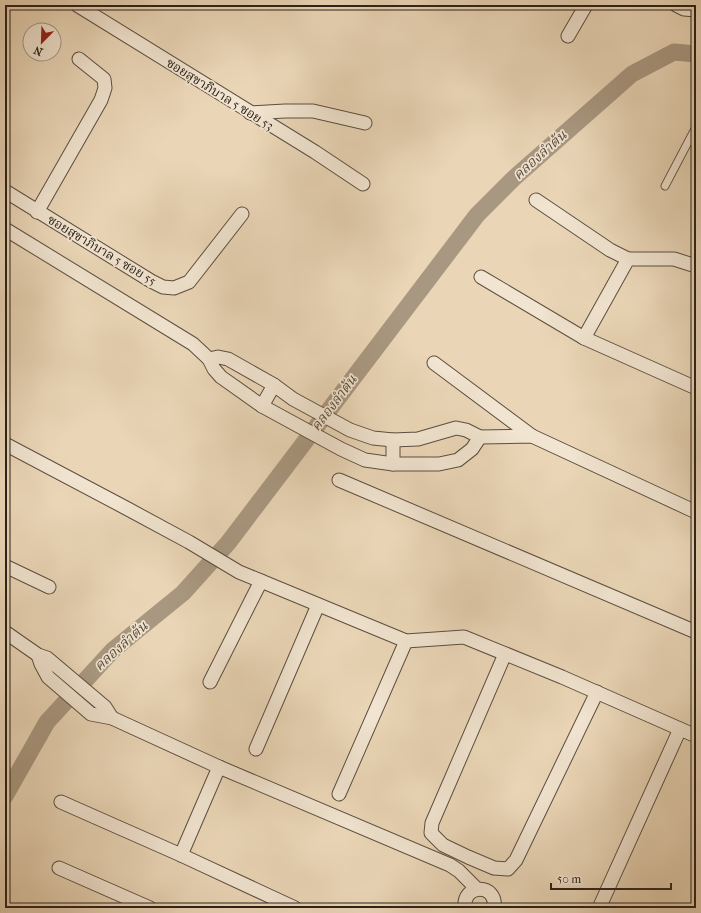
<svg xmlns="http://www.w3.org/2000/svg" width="701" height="913" font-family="'IM FELL French Canon','Noto Serif Thai',serif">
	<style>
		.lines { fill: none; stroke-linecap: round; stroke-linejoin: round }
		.canal { stroke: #a99881; stroke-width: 17 }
		.service-casing { stroke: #5b4e40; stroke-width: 9 }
		.minor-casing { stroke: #5b4e40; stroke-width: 15 }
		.service { stroke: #f1e4d0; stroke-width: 7 }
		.minor { stroke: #f1e4d0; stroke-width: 13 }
		.labels { text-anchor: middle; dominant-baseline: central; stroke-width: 3.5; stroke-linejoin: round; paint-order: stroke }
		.street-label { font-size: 13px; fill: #2b2118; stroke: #f1e4d0 }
		.water-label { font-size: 14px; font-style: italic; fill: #574b3d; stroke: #f1e4d0 }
	</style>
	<rect width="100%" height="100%" fill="#ead6b7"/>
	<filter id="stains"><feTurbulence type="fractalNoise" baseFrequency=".005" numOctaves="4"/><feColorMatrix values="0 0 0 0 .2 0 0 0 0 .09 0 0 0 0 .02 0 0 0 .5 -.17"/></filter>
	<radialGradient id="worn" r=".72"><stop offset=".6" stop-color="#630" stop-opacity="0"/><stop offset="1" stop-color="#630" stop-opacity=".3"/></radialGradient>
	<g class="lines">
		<!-- canal -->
		<polyline class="canal" points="5,796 47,722 113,650 183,593 228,543 477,215 513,179 632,74 674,52 696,54"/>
		<defs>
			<polyline id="service" points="665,186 696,127"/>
			<g id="minor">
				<polyline points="77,5 315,152 363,184"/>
				<polyline points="676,5 684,9 696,10"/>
				<polyline points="568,36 586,5"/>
				<polyline points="250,113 285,111 313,111 365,123"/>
				<polyline points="5,191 151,281 163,287 174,288 189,282 242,214"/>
				<polyline points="536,200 610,250 628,259"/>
				<polyline points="37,212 101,100 105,88 104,79 79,59"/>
				<polyline points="5,229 193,344 209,359 214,369 221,377 262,406 341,449 365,460 393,464 439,464 458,460 472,449 480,437"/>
				<polyline points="481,277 584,338 696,388"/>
				<polyline points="584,338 628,259 674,259 696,266"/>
				<polyline points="209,359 218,357 228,359 274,385 293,399 350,430 373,438 393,440 418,439 456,428 466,430 480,437 532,436 696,512"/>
				<polyline points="434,363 532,436"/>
				<polyline points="262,406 274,385"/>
				<polyline points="5,444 126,508 189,542 239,572 261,581 406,641 464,637 562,677 696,736"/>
				<polyline points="393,464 393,440"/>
				<polyline points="339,480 696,632"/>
				<polyline points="5,566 49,587"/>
				<polyline points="5,632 38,655 47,658 105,707 112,718"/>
				<polyline points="505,654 432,823 431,833 443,845 468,857 494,868 508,869 516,860 597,692"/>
				<polyline points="38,655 41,664 48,677 91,714 112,718 219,767 450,865 459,871 477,889"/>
				<polyline points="210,682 261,581"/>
				<polyline points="256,749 318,605"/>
				<polyline points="339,794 406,641"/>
				<polyline points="61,802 181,855 295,908"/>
				<polyline points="181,855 219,767"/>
				<polyline points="59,868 150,908"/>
				<polyline points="600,906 680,729"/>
				<path d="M465,908C462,883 498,883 494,908"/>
			</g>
		</defs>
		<!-- service casing -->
		<use href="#service" class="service-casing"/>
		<!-- minor casing -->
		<use href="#minor" class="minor-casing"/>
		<!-- service -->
		<use href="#service" class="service"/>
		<!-- minor -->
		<use href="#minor" class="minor"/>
	</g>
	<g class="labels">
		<!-- street labels -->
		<g class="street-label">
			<text transform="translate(220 94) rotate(32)">ซอยสุขาภิบาล 5 ซอย 53</text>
			<text transform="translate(102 250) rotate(31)">ซอยสุขาภิบาล 5 ซอย 55</text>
		</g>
		<!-- water labels -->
		<g class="water-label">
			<text transform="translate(540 155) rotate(-42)">คลองลำต้น</text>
			<text transform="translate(334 403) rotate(-53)">คลองลำต้น</text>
			<text transform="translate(121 646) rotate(-42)">คลองลำต้น</text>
		</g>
	</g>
	<!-- margin -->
	<rect width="701" height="913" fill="none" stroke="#ead6b7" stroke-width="20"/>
	<rect x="6" y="6" width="689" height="901" fill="none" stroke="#2b2118" stroke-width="2"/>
	<rect x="10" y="10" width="681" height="893" fill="none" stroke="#2b2118"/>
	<!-- north arrow -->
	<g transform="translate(42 42) rotate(203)"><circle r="19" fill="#f1e4d0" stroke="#a29686"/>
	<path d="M0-3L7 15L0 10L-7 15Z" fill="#8f2418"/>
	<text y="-6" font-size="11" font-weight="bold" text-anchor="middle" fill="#2b2118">N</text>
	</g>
	<!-- scale -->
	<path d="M551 883v6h120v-6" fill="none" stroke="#2b2118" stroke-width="2"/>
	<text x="557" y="883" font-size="12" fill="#2b2118" stroke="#f1e4d0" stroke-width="3" paint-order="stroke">50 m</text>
	<rect width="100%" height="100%" filter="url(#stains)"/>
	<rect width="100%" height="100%" fill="url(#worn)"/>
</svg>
